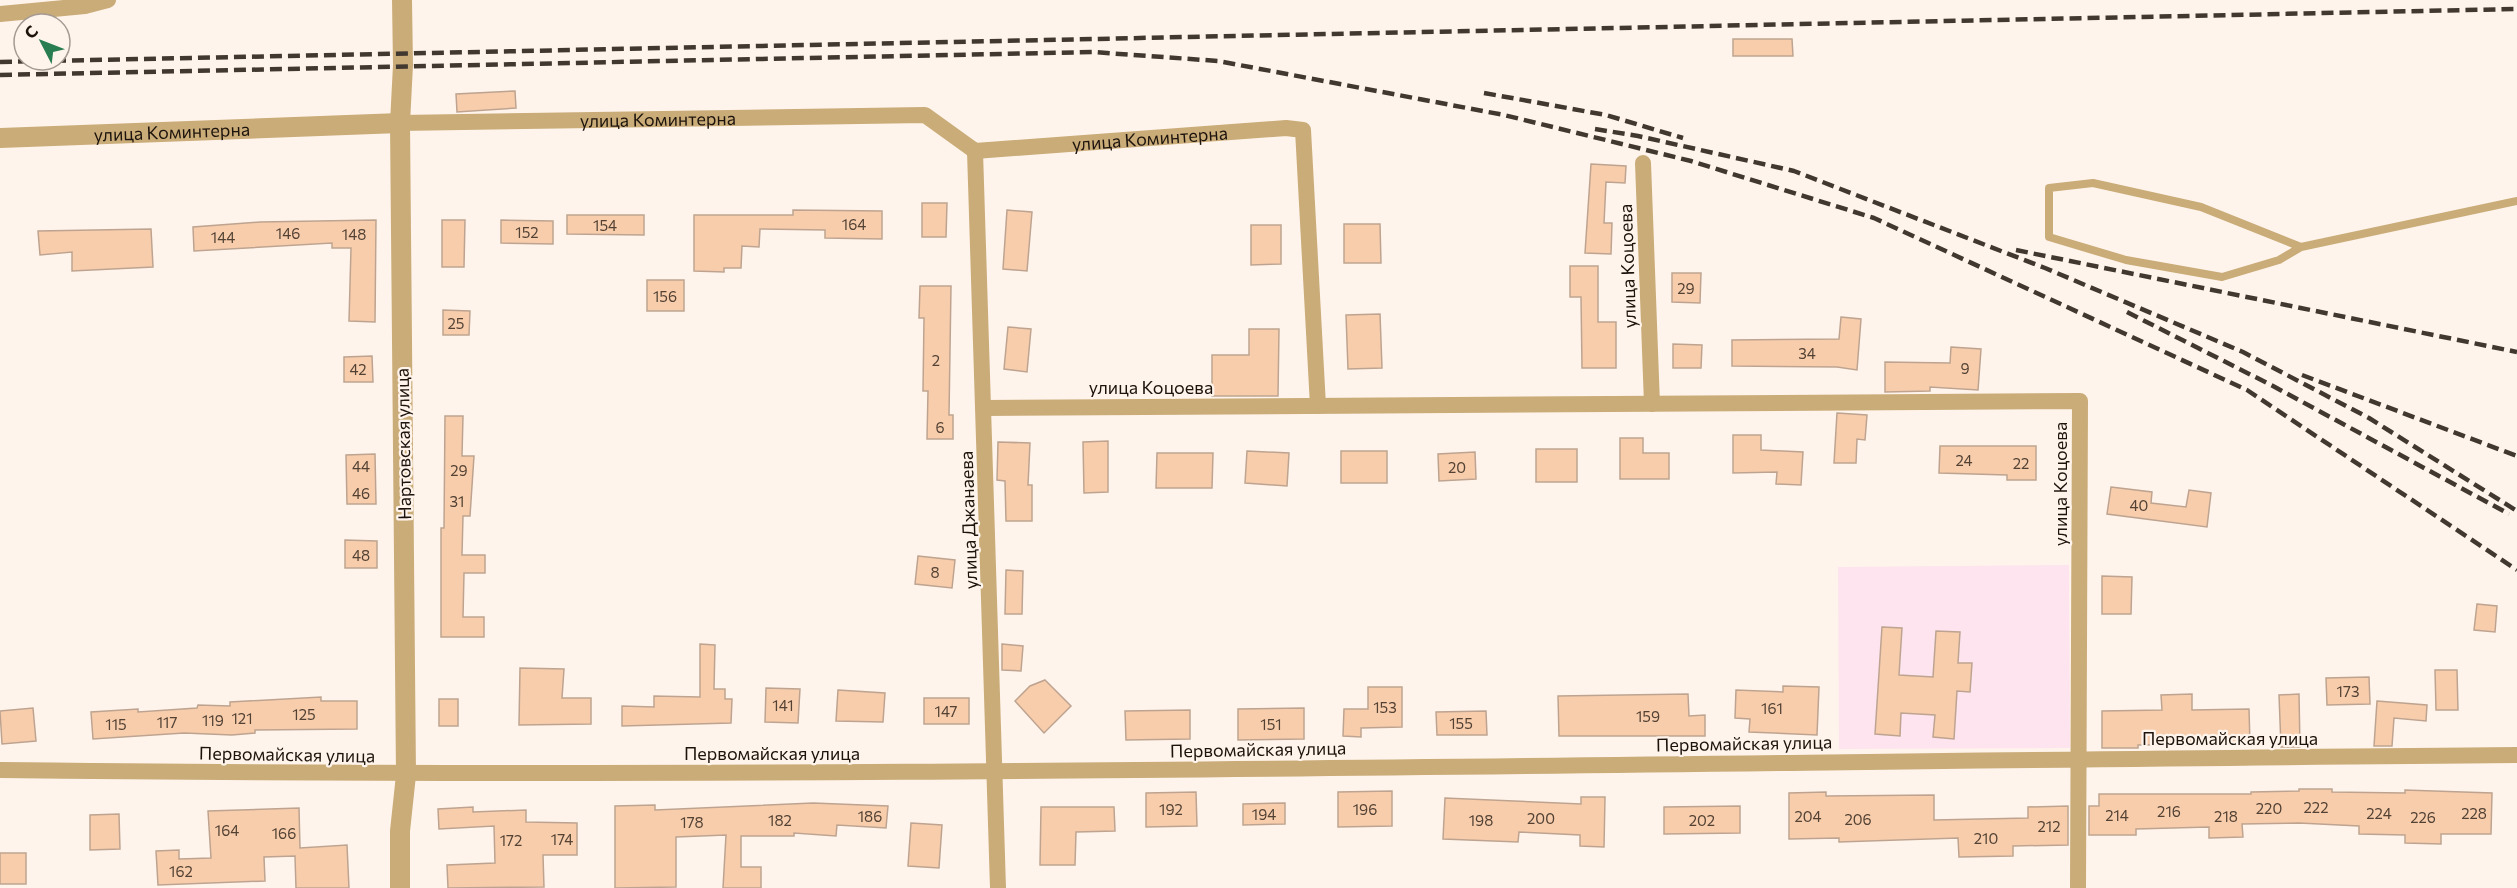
<svg xmlns="http://www.w3.org/2000/svg" width="2517" height="888" font-family="Commissioner,sans-serif">
	<style>
		.education { fill: #fde4ef }
		.building { fill: #f8cdac; stroke: #bea490; stroke-width: 1.5 }
		.lines { fill: none; stroke-linecap: round; stroke-linejoin: round }
		.service { stroke: #caac79; stroke-width: 8 }
		.minor { stroke: #caac79; stroke-width: 16 }
		.tertiary { stroke: #caac79; stroke-width: 20 }
		.rail { stroke: #413830; stroke-width: 4.5; stroke-dasharray: 12 6; stroke-linecap: butt }
		.labels { text-anchor: middle; dominant-baseline: central; stroke-width: 4.5; stroke-linejoin: round; paint-order: stroke }
		.number-label { font-size: 15px; fill: #534234 }
		.street-label { font-size: 18px; fill: #1c130c; stroke: #fff4eb }
	</style>
	<rect width="100%" height="100%" fill="#fff4eb"/>
	<!-- education -->
	<polygon class="education" points="2069,565 2070,748 1839,749 1838,567"/>
	<!-- building -->
	<g class="building">
		<polygon points="1733,39 1792,39 1793,56 1733,56"/>
		<polygon points="515,91 516,108 457,112 456,94"/>
		<polygon points="1591,164 1626,166 1625,183 1606,182 1604,223 1612,223 1611,254 1585,253"/>
		<polygon points="922,203 947,203 946,237 922,237"/>
		<polygon points="793,210 882,211 882,239 825,238 825,230 760,229 759,247 742,246 741,268 724,268 724,272 694,271 694,215 793,215"/>
		<polygon points="1007,210 1032,212 1027,271 1003,269"/>
		<polygon points="567,215 644,215 644,235 567,234"/>
		<polygon points="376,220 375,322 349,321 351,248 332,248 332,243 194,251 193,227 260,222"/>
		<polygon points="442,220 465,220 464,267 442,267"/>
		<polygon points="501,220 553,221 553,244 501,243"/>
		<polygon points="1344,224 1380,224 1381,263 1344,263"/>
		<polygon points="1251,225 1281,225 1281,264 1251,265"/>
		<polygon points="151,229 153,267 72,271 72,252 40,255 38,231"/>
		<polygon points="1570,266 1598,266 1598,322 1616,322 1616,368 1582,368 1581,297 1570,297"/>
		<polygon points="1672,273 1701,273 1700,303 1672,302"/>
		<rect x="647" y="280" width="37" height="31"/>
		<polygon points="920,286 951,286 949,415 953,415 953,439 927,439 928,391 923,391 924,318 919,318"/>
		<polygon points="443,310 470,311 469,335 443,335"/>
		<polygon points="1380,314 1382,368 1348,369 1346,315"/>
		<polygon points="1841,317 1861,319 1857,370 1837,367 1732,366 1732,340 1839,339"/>
		<polygon points="1008,327 1031,329 1027,372 1004,369"/>
		<polygon points="1249,329 1279,329 1278,396 1212,396 1212,355 1249,355"/>
		<polygon points="1673,344 1702,345 1701,368 1673,368"/>
		<polygon points="1951,347 1981,349 1978,390 1930,387 1930,391 1885,392 1885,362 1950,363"/>
		<polygon points="372,356 373,382 344,382 344,357"/>
		<polygon points="1837,413 1867,415 1865,440 1857,439 1856,463 1834,463"/>
		<polygon points="445,416 463,416 462,456 474,456 470,516 463,516 462,555 485,555 485,573 464,573 463,617 484,617 484,637 441,637 441,528 444,528"/>
		<polygon points="1733,435 1761,435 1761,450 1803,452 1801,485 1776,484 1777,472 1733,473"/>
		<polygon points="1620,438 1643,438 1643,453 1669,453 1669,479 1620,479"/>
		<polygon points="1108,441 1108,492 1084,493 1083,442"/>
		<polygon points="998,442 1030,443 1028,485 1032,485 1032,521 1006,521 1005,481 997,480"/>
		<polygon points="1940,446 2036,446 2036,480 2007,480 2007,475 1939,473"/>
		<rect x="1536" y="449" width="41" height="33"/>
		<polygon points="1247,451 1289,453 1287,486 1245,483"/>
		<rect x="1341" y="451" width="46" height="32"/>
		<polygon points="1475,452 1476,479 1439,481 1438,454"/>
		<polygon points="1157,453 1213,453 1212,488 1156,488"/>
		<polygon points="375,454 376,504 347,504 346,455"/>
		<polygon points="2111,487 2152,492 2151,503 2186,507 2189,490 2211,493 2207,527 2107,514"/>
		<polygon points="345,540 377,541 377,568 345,568"/>
		<polygon points="918,556 955,560 952,588 915,584"/>
		<polygon points="1006,570 1023,571 1022,614 1005,614"/>
		<polygon points="2102,576 2132,577 2131,614 2102,614"/>
		<polygon points="2477,604 2497,606 2495,632 2474,630"/>
		<polygon points="1882,627 1902,628 1899,675 1933,677 1936,631 1960,632 1958,663 1972,663 1970,692 1957,691 1954,739 1933,737 1935,715 1901,713 1900,736 1875,734"/>
		<polygon points="700,644 715,645 714,689 725,689 725,699 732,699 731,723 622,726 622,706 654,707 654,696 700,697"/>
		<polygon points="1002,644 1023,646 1021,671 1002,670"/>
		<polygon points="520,668 564,669 562,698 591,698 591,724 519,725"/>
		<polygon points="2435,670 2457,670 2458,710 2436,710"/>
		<polygon points="2369,677 2370,704 2327,705 2326,678"/>
		<polygon points="1045,680 1071,706 1044,733 1015,701 1030,686"/>
		<polygon points="1783,686 1819,687 1817,735 1749,732 1750,719 1735,718 1736,690 1783,692"/>
		<polygon points="1368,687 1402,687 1402,727 1361,728 1361,737 1343,736 1344,709 1368,709"/>
		<polygon points="766,688 800,689 798,723 765,722"/>
		<polygon points="838,690 885,693 883,722 836,721"/>
		<polygon points="1688,694 1689,716 1705,715 1705,736 1559,736 1558,696"/>
		<polygon points="2192,694 2192,710 2249,709 2250,744 2138,745 2138,748 2102,748 2102,711 2162,710 2161,695"/>
		<polygon points="2299,694 2300,747 2281,747 2279,695"/>
		<polygon points="321,697 321,701 357,701 357,729 255,730 255,733 232,735 184,733 93,739 91,712 138,709 138,712 197,708 198,705 230,706 230,702"/>
		<rect x="924" y="698" width="45" height="26"/>
		<rect x="439" y="699" width="19" height="27"/>
		<polygon points="2377,701 2427,705 2426,721 2394,718 2392,746 2374,746"/>
		<polygon points="33,708 36,741 2,744 0,711"/>
		<polygon points="1304,708 1304,739 1238,740 1238,709"/>
		<polygon points="1190,710 1190,739 1126,740 1125,711"/>
		<polygon points="1486,711 1487,735 1437,735 1436,712"/>
		<polygon points="2299,789 2332,789 2332,792 2405,793 2405,790 2492,793 2491,834 2441,834 2441,844 2405,843 2405,835 2359,834 2359,826 2299,823 2242,824 2243,837 2209,838 2209,827 2136,829 2136,835 2089,835 2089,806 2099,806 2099,794 2251,794 2251,792 2299,791"/>
		<polygon points="1392,791 1392,826 1338,827 1338,792"/>
		<polygon points="1196,792 1197,826 1146,827 1146,793"/>
		<polygon points="1826,792 1826,796 1934,795 1934,820 2028,818 2028,807 2068,806 2068,845 2013,846 2013,856 1959,857 1958,838 1839,842 1839,838 1789,839 1789,793"/>
		<polygon points="1581,797 1605,797 1604,847 1580,846 1580,835 1519,832 1518,842 1443,839 1445,798 1581,804"/>
		<polygon points="813,803 888,806 886,828 837,825 836,836 794,833 794,836 741,836 741,867 761,867 761,888 723,888 726,835 676,837 676,887 615,888 615,806 655,805 655,810"/>
		<polygon points="1285,803 1285,824 1243,825 1243,804"/>
		<polygon points="1740,806 1740,833 1664,834 1664,807"/>
		<polygon points="473,807 473,812 526,810 526,822 577,823 577,855 543,855 544,887 448,888 447,865 495,863 494,826 439,829 438,809"/>
		<polygon points="1041,807 1114,807 1115,831 1076,832 1075,865 1040,865"/>
		<polygon points="299,808 300,848 347,845 349,888 296,888 295,856 264,857 265,881 158,885 156,851 179,850 179,859 211,858 208,811"/>
		<polygon points="119,814 120,849 90,850 90,815"/>
		<polygon points="911,823 942,825 939,868 908,866"/>
		<rect x="0" y="853" width="26" height="31"/>
	</g>
	<g class="lines">
		<!-- service -->
		<polyline class="service" points="2301,247 2201,207 2093,183 2049,188 2049,237 2126,260 2222,277 2279,260 2301,247 2517,201"/>
		<!-- minor -->
		<g class="minor">
			<polyline points="0,14 85,6 108,0"/>
			<path id="s1" d="M400,123L925,115L975,151L1286,128L1303,130L1318,406"/>
			<polyline points="975,151 998,888"/>
			<polyline points="1643,163 1652,404"/>
			<polyline points="984,408 2080,401 2078,888"/>
			<path d="M0,770C839,780 1678,762 2517,755"/>
		</g>
		<!-- tertiary -->
		<g class="tertiary">
			<path id="s2" d="M0,138L400,123"/>
			<polyline points="400,888 400,831 406,775 400,123 403,65 402,0"/>
		</g>
		<!-- rail -->
		<g class="rail">
			<polyline points="0,62 2517,9"/>
			<polyline points="0,75 1093,52 1218,61 1504,115 1691,161 1874,218 2247,390 2517,570"/>
			<polyline points="1484,93 1606,115 1683,138"/>
			<polyline points="1595,129 1638,136 1794,171 2045,268 2243,352 2369,418 2517,511"/>
			<polyline points="2016,250 2517,352"/>
			<polyline points="2127,312 2273,386 2509,514"/>
			<polyline points="2302,375 2517,456"/>
		</g>
	</g>
	<g class="labels">
		<!-- number labels -->
		<g class="number-label">
			<text x="854" y="224">164</text>
			<text x="605" y="225">154</text>
			<text x="527" y="232">152</text>
			<text x="288" y="233">146</text>
			<text x="354" y="234">148</text>
			<text x="223" y="237">144</text>
			<text x="1686" y="288">29</text>
			<text x="665" y="296">156</text>
			<text x="456" y="323">25</text>
			<text x="1807" y="353">34</text>
			<text x="936" y="360">2</text>
			<text x="1965" y="368">9</text>
			<text x="358" y="369">42</text>
			<text x="940" y="427">6</text>
			<text x="1964" y="460">24</text>
			<text x="2021" y="463">22</text>
			<text x="361" y="466">44</text>
			<text x="1457" y="467">20</text>
			<text x="459" y="470">29</text>
			<text x="361" y="493">46</text>
			<text x="457" y="501">31</text>
			<text x="2139" y="505">40</text>
			<text x="361" y="555">48</text>
			<text x="935" y="572">8</text>
			<text x="2348" y="691">173</text>
			<text x="783" y="705">141</text>
			<text x="1385" y="707">153</text>
			<text x="1772" y="708">161</text>
			<text x="946" y="711">147</text>
			<text x="304" y="714">125</text>
			<text x="1648" y="716">159</text>
			<text x="242" y="718">121</text>
			<text x="213" y="720">119</text>
			<text x="167" y="722">117</text>
			<text x="1461" y="723">155</text>
			<text x="116" y="724">115</text>
			<text x="1271" y="724">151</text>
			<text x="2316" y="807">222</text>
			<text x="2269" y="808">220</text>
			<text x="1171" y="809">192</text>
			<text x="1365" y="809">196</text>
			<text x="2169" y="811">216</text>
			<text x="2379" y="813">224</text>
			<text x="2474" y="813">228</text>
			<text x="1264" y="814">194</text>
			<text x="2117" y="815">214</text>
			<text x="870" y="816">186</text>
			<text x="1808" y="816">204</text>
			<text x="2226" y="816">218</text>
			<text x="2423" y="817">226</text>
			<text x="1541" y="818">200</text>
			<text x="1858" y="819">206</text>
			<text x="780" y="820">182</text>
			<text x="1481" y="820">198</text>
			<text x="1702" y="820">202</text>
			<text x="692" y="822">178</text>
			<text x="2049" y="826">212</text>
			<text x="227" y="830">164</text>
			<text x="284" y="833">166</text>
			<text x="1986" y="838">210</text>
			<text x="562" y="839">174</text>
			<text x="511" y="840">172</text>
			<text x="181" y="871">162</text>
		</g>
		<!-- street labels -->
		<g class="street-label">
			<text stroke="none"><textPath href="#s1" startOffset="258">улица Коминтерна</textPath></text>
			<text stroke="none"><textPath href="#s2" startOffset="172">улица Коминтерна</textPath></text>
			<text stroke="none"><textPath href="#s1" startOffset="762">улица Коминтерна</textPath></text>
			<text transform="translate(1627 266) rotate(-92)">улица Коцоева</text>
			<text x="1151" y="387">улица Коцоева</text>
			<text transform="translate(403 444) rotate(-91)">Нартовская улица</text>
			<text transform="translate(2060 484) rotate(-90)">улица Коцоева</text>
			<text transform="translate(968 520) rotate(-92)">улица Джанаева</text>
			<text x="2230" y="738">Первомайская улица</text>
			<text transform="translate(1744 743) rotate(-1)">Первомайская улица</text>
			<text transform="translate(1258 749) rotate(-1)">Первомайская улица</text>
			<text x="772" y="753">Первомайская улица</text>
			<text transform="translate(287 754) rotate(1)">Первомайская улица</text>
		</g>
	</g>
	<!-- north arrow -->
	<g transform="translate(42 42) rotate(312)"><circle r="28" fill="#fff4eb" stroke="#a49a92" stroke-width="1.5"/>
	<path d="M0-4.5L10 22L0 15L-10 22Z" fill="#287e51"/>
	<text y="-9" font-size="16" font-weight="bold" text-anchor="middle" fill="#1c130c">С</text>
	</g>
</svg>
